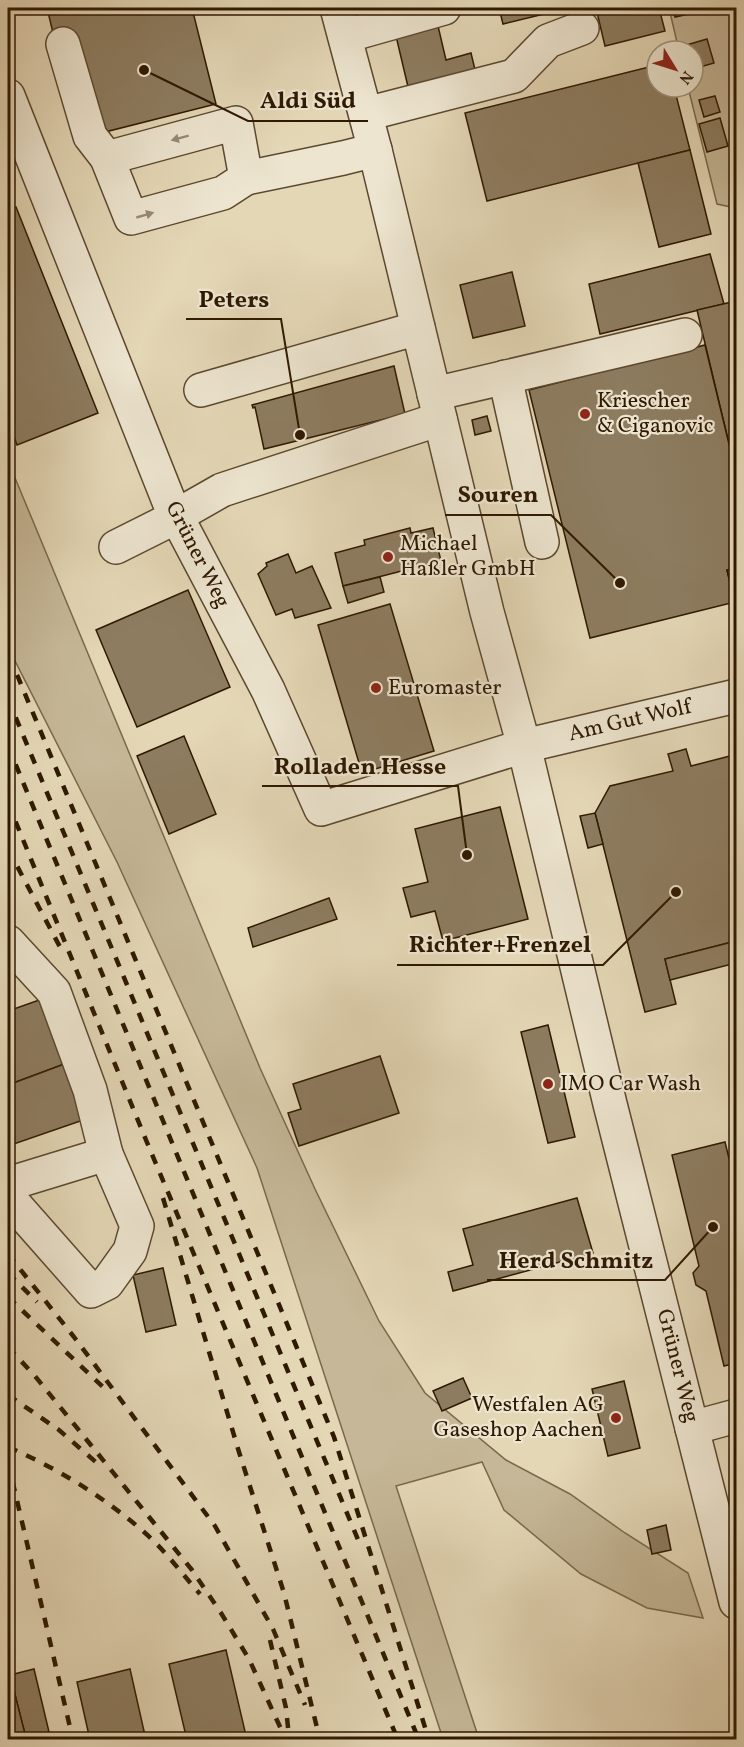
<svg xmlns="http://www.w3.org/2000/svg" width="744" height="1747" font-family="Vollkorn,serif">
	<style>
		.green { fill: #c5b797; stroke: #7a684c; stroke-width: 1.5 }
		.building { fill: #8d7c60; stroke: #2f1902; stroke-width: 1.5 }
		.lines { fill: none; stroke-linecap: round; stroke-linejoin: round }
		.minor-casing { stroke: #5c482f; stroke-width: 36 }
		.minor { stroke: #ede5d0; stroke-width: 33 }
		.rail { stroke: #2f1902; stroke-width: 4.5; stroke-dasharray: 10 10; stroke-linecap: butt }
		.oneway { fill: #988973 }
		.poi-dot { fill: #8f2418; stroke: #ede5d0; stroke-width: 2 }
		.labels { text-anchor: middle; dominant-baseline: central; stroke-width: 4.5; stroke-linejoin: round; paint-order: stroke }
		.poi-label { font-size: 22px; fill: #2f1902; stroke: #ede5d0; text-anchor: start }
		.street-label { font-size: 22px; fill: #2f1902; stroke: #ede5d0 }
		.leader { fill: none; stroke: #2f1902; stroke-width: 2 }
		.callout-dot { fill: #2f1902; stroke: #ede5d0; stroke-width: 2 }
		.callout-label { font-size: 24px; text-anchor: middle; font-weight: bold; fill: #2f1902; stroke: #ede5d0; stroke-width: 4.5; stroke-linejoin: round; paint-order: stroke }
	</style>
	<rect width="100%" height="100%" fill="#e4d7b6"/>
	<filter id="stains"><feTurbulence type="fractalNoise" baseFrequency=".00333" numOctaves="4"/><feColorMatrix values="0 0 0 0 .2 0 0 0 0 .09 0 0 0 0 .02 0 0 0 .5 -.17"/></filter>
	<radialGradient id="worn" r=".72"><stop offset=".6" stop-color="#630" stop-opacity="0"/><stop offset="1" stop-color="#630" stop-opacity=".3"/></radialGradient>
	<!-- green -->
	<g class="green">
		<polygon points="669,8 736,8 736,208 717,204 688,87 693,87 693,51 679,51"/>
		<polygon points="8,461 260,1068 315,1189 379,1321 425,1393 506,1460 570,1494 625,1533 688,1573 703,1618 647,1608 581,1574 504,1510 482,1462 396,1486 479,1739 443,1739 257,1168 117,862 8,647"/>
	</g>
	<!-- building -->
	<g class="building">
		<polygon points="47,8 192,8 216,104 97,134 54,37"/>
		<polygon points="499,8 569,8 503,24"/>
		<polygon points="596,8 659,8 665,31 605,46"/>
		<polygon points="676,8 692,8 694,13 675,17 673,9"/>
		<polygon points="438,26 446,60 471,53 476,74 409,91 396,36"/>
		<polygon points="707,39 714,63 693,69 693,51 684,51 683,46"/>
		<polygon points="657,65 657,87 674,87 690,150 487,201 465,113"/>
		<polygon points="715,96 720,112 704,117 699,100"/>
		<polygon points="720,118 728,146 707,152 699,124"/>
		<polygon points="690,150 711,234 659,247 638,163"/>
		<polygon points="16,207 98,413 17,445 8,420 8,211"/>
		<polygon points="710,254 724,304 600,334 589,284"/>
		<polygon points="512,272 525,326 473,338 460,285"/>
		<polygon points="736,301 736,473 697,310"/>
		<polygon points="705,345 736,473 736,568 727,570 735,602 590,638 529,390"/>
		<polygon points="394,366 405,414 264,449 255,407 253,408 252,405"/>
		<polygon points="487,416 491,431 475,435 472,420"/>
		<polygon points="410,528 411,533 433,528 441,561 343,586 335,553 365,545 364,540"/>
		<polygon points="288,554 296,573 312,566 331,608 295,618 292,609 276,615 258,574 267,566 266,563"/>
		<polygon points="736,568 736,609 727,570"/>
		<polygon points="380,577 384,592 348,603 343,586"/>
		<polygon points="188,590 230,687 137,727 96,630"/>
		<polygon points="390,604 434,751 362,773 318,625"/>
		<polygon points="184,736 216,814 169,834 137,756"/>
		<polygon points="686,749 691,766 734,755 736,766 736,941 665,959 676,1004 645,1012 595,813 610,786 673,771 668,754"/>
		<polygon points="500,807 528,919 443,941 435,911 411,917 403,888 428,882 415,829"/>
		<polygon points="595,813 603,844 588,848 580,816"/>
		<polygon points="329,898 337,919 253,947 248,928"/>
		<polygon points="736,941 736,963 670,980 665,959"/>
		<polygon points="45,998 67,1063 8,1085 8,1011"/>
		<polygon points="548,1025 575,1137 548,1143 521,1032"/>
		<polygon points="380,1056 399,1113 299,1146 288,1113 301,1109 293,1084"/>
		<polygon points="67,1063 86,1119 8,1146 8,1085"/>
		<polygon points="725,1142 736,1187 736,1363 724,1366 706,1291 696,1285 693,1273 699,1266 672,1155"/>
		<polygon points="736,1153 736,1187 729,1155"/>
		<polygon points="577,1198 593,1253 453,1291 448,1272 473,1265 463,1229"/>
		<polygon points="163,1268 176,1325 146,1332 133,1275"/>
		<polygon points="463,1378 472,1398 442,1411 433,1391"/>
		<polygon points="624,1381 640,1448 608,1456 592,1389"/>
		<polygon points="666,1525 671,1550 652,1554 647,1530"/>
		<polygon points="226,1650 247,1740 187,1740 169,1664"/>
		<polygon points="34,1669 49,1732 26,1738 10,1675"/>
		<polygon points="130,1669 146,1740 90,1740 77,1682"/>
		<polygon points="10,1675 26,1738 27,1740 8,1740 8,1676"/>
	</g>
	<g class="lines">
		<defs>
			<g id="minor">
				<polyline points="337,8 375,150 487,612 524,746 610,1104 736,1602"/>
				<polyline points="345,36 444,8"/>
				<polyline points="63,44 90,136 107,158 131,218 223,193 246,178"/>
				<polyline points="8,96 170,504 268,690 321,809 524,746 736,696"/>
				<polyline points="366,114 514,76 548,41 582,28"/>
				<polyline points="107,158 236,123 246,178 343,158 375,150"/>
				<polyline points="505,377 542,542"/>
				<polyline points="201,390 418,328"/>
				<polyline points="434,394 685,335"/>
				<polyline points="116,547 164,523 222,490 440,419"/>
				<polyline points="8,942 54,992 90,1090 106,1154 8,1184"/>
				<polyline points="8,1197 91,1291 107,1283 130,1251 137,1226 106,1154"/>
				<polyline points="692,1428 736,1416"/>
			</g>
		</defs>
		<!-- minor casing -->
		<use href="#minor" class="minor-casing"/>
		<!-- minor -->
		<use href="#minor" class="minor"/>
		<!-- rail -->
		<g class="rail">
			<polyline points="8,657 18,677 334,1437 429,1740"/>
			<polyline points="8,699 359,1542"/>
			<polyline points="8,746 419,1740"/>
			<polyline points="8,803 146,1140 398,1740"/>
			<polyline points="8,849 60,947"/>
			<polyline points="163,1198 239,1452 284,1593 320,1740"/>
			<polyline points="8,1254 74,1337 215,1526 273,1629 305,1705"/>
			<polyline points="8,1273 37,1302"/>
			<polyline points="8,1297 103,1387"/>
			<polyline points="8,1347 35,1376 192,1570 221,1613 249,1659 286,1740"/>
			<polyline points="8,1395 59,1430 98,1464"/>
			<path d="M8,1447C57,1468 104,1497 144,1532C165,1550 182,1574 200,1594"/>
			<polyline points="8,1462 73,1740"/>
			<polyline points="270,1640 286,1708 289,1737"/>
		</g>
	</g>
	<!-- one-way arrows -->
	<defs><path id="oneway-solid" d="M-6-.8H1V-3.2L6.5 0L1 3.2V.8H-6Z" transform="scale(1.5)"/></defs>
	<g class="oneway">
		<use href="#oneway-solid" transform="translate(180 138) rotate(165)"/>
		<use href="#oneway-solid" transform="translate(145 215) rotate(-16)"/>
	</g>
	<!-- markers -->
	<g class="poi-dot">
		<circle cx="585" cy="414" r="6"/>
		<circle cx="388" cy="557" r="6"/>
		<circle cx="376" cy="688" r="6"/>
		<circle cx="548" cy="1084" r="6"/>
		<circle cx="616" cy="1418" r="6"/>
	</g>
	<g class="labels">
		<!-- poi labels -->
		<g class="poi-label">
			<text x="597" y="401">Kriescher<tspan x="597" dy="25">&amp; Ciganovic</tspan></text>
			<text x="400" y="544">Michael<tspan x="400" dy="25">Haßler GmbH</tspan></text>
			<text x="388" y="688">Euromaster</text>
			<text x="560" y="1084">IMO Car Wash</text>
			<text x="604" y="1405" text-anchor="end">Westfalen AG<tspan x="604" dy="25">Gaseshop Aachen</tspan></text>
		</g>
		<!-- street labels -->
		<g class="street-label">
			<text transform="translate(197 555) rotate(63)">Grüner Weg</text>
			<text transform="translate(630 721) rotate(-13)">Am Gut Wolf</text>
			<text transform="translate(677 1366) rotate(76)">Grüner Weg</text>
		</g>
	</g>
	<!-- callouts -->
	<path class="leader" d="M144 70L248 121H368M300 435L281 319H186M620 583L551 515H445M467 855L458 786H262M676 892L603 965H397M713 1227L665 1280H487"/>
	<g class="callout-dot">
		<circle cx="144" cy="70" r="6"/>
		<circle cx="300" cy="435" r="6"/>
		<circle cx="620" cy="583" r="6"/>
		<circle cx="467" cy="855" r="6"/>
		<circle cx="676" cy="892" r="6"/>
		<circle cx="713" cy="1227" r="6"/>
	</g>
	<g class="callout-label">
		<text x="308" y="108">Aldi Süd</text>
		<text x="234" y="307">Peters</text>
		<text x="498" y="502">Souren</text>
		<text x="360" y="774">Rolladen Hesse</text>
		<text x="500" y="952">Richter+Frenzel</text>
		<text x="576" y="1268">Herd Schmitz</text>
	</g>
	<!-- margin -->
	<rect width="744" height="1747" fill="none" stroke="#e4d7b6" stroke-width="30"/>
	<rect x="9" y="9" width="726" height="1729" fill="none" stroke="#2f1902" stroke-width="3"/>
	<rect x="15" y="15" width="714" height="1717" fill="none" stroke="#2f1902" stroke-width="1.5"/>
	<!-- north arrow -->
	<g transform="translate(675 69) rotate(128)"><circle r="28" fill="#ede5d0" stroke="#a1937e" stroke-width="1.5"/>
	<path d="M0-4.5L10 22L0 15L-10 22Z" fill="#8f2418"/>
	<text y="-9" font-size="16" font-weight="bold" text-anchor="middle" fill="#2f1902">N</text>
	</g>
	<rect width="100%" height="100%" filter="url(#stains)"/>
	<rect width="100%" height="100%" fill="url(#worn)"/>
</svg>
